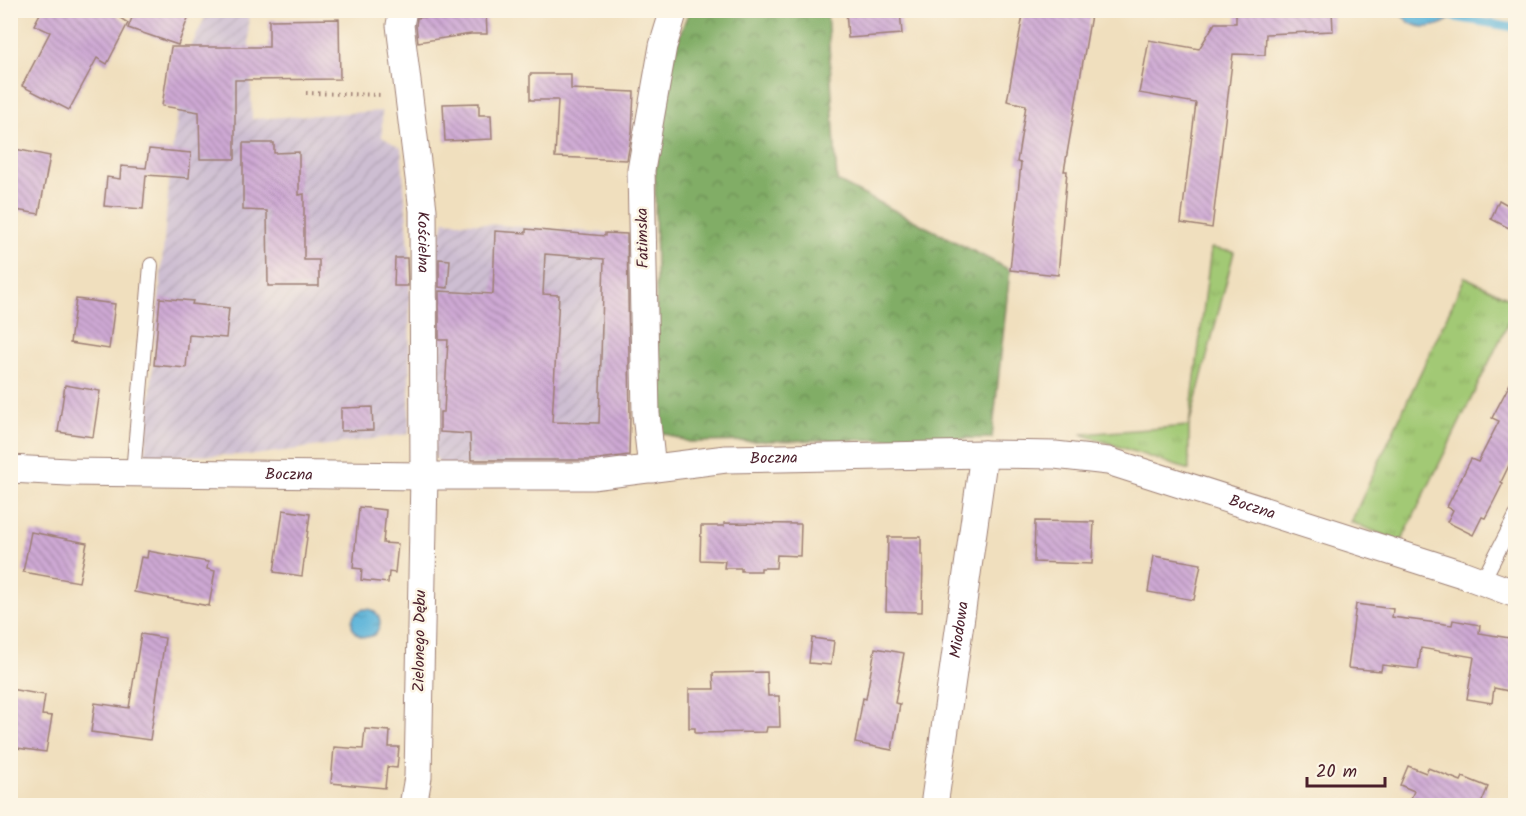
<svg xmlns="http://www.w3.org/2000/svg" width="1526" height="816" font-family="Kalam,sans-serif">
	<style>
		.industrial { fill: url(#industrial-furrows) }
		.grass { fill: url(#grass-tufts); stroke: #767450; stroke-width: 1.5 }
		.forest { fill: url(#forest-crowns); stroke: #666648; stroke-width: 1.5 }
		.water { fill: url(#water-ripples); stroke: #536a82; stroke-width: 1.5 }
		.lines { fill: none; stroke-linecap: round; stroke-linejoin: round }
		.stream { stroke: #5cb4d9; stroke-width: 8 }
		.building { fill: url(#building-back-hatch); fill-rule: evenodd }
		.service-casing { stroke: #9d7f74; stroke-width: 16 }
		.minor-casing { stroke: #9d7f74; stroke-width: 29 }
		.path { stroke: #9d7f74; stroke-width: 4; stroke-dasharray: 1.5 4.5; stroke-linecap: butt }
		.service { stroke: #fff; stroke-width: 14 }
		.minor { stroke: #fff; stroke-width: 27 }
		.labels { text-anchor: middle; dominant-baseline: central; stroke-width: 5; stroke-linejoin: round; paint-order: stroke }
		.street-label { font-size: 16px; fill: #4a1f2b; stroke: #fcf5e5 }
	</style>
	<defs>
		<pattern id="industrial-furrows" width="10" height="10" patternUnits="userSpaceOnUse" patternTransform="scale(1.5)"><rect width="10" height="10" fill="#cdbed2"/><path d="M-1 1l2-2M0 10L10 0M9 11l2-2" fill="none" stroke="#b2a3b4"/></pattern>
		<pattern id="grass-tufts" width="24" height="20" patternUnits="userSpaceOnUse" patternTransform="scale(1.5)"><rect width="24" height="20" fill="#a2c974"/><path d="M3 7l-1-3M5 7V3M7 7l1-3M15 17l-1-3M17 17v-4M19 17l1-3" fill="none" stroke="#8dac65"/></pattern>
		<pattern id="forest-crowns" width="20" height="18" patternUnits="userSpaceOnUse" patternTransform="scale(1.5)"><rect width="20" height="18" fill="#81ad66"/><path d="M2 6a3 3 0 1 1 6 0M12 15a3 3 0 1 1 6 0" fill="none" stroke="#6c8c54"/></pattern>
		<pattern id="water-ripples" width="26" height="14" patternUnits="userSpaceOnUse" patternTransform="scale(1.5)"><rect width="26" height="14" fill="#5cb4d9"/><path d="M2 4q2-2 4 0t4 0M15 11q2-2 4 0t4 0" fill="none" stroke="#4e92b0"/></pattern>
		<pattern id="building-back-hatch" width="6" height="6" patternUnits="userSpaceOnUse" patternTransform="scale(1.5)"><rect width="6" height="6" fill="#cea9d4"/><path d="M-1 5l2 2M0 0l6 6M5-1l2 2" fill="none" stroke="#a989ac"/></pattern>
	</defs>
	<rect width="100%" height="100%" fill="#fcf5e5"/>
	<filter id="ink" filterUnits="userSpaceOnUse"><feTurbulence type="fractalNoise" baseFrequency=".0167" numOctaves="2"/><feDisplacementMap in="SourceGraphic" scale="12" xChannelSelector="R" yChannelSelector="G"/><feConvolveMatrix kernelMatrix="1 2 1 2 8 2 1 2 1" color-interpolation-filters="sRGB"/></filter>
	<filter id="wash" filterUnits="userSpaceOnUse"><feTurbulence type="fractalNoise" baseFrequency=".008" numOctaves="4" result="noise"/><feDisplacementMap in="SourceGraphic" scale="24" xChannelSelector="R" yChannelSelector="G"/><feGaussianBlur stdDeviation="1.35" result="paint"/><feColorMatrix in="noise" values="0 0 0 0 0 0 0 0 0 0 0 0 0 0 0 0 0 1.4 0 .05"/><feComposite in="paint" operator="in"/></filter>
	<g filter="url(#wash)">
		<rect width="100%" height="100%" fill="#f0dfbe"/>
		<!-- industrial -->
		<g class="industrial">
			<polygon points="208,11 248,11 252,119 382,111 382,137 401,148 410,260 409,434 254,455 145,456 172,150 188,53"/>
			<polygon points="444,221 635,235 629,461 442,466 429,449 436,251"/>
		</g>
		<!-- grass -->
		<g class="grass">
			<polygon points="1211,248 1234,252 1189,426 1189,470 1081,434 1189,426"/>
			<polygon points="1465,277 1515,301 1515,309 1401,542 1351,522"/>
		</g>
		<!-- forest -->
		<polygon class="forest" points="689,11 827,11 837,181 1010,270 992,438 689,442 660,432 656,297 655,173 674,50"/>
		<!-- water -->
		<g class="water">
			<path d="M1396,11L1457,10V11C1448,25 1427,31 1412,24C1407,21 1401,14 1396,11Z"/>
			<circle cx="366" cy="623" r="14"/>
		</g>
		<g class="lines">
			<!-- stream -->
			<polyline class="stream" points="1453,17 1516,28"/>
		</g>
		<g id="blocks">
			<!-- building -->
			<g class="building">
				<polygon points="42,10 108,10 128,23 107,64 97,58 69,110 22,86 50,32 34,25"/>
				<polygon points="135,10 191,10 178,45 128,28"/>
				<polygon points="846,10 900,10 902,34 848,38"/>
				<polygon points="1024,10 1068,10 1091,15 1064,171 1067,171 1058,275 1010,270 1021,163 1017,162 1026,105 1007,101"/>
				<polygon points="1236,10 1332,10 1333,31 1266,34 1265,55 1233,54 1212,228 1181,223 1196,103 1139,93 1149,40 1199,49 1215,23 1236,23"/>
				<polygon points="486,11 487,34 471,34 418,42 416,26 417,18 462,12"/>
				<polygon points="339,19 340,79 235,80 235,159 200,159 199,112 162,106 171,47 269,47 269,20"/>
				<polygon points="530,74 571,74 571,89 634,92 632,132 627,160 555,157 558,100 530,100"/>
				<polygon points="479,103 479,115 491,115 492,139 445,141 443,104"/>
				<polygon points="243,143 274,143 274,153 299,152 299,195 304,194 304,260 319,260 319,286 268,286 267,211 243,210"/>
				<polygon points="10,148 50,156 39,214 10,209"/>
				<polygon points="149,149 191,153 189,178 146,175 143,209 104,206 107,177 120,179 121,166 146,168"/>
				<polygon points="1499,200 1515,209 1515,231 1491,219"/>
				<path d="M526,229L605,236V233L627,234L630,416L629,455L591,460H471L470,434L440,432V412H444L448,340H439V291L493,294L495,231L526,233ZM545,254L604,259L599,423L552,422L559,295L543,294Z"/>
				<polygon points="395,258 407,258 408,286 394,286"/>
				<polygon points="439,259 450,260 448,288 439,287"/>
				<polygon points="160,298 193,301 192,304 229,308 226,338 189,335 186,368 154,365"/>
				<polygon points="76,299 115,304 109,349 70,343"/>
				<polygon points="1515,374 1515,453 1501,482 1503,483 1494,501 1485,518 1482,517 1473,535 1447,522 1453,510 1447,507 1471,459 1478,462 1499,421 1492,418"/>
				<polygon points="65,385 100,391 93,437 58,432"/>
				<polygon points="372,407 373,430 341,431 341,408"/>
				<polygon points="359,507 386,510 383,543 398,544 395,573 389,572 388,583 361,580 362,569 353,568"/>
				<polygon points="283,510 310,514 302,576 274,572"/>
				<polygon points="1035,521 1094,522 1092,564 1034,562"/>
				<polygon points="724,523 801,524 800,556 777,555 776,568 761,568 761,571 741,571 741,568 724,568 725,561 700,560 701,526 724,526"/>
				<polygon points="31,532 87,543 79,582 23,572"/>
				<polygon points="888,537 921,537 921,555 923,555 922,612 886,611"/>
				<polygon points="148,551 208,562 207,569 215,571 209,606 134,592 141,557 147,558"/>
				<polygon points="1154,556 1201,564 1194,600 1148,592"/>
				<polygon points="1356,604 1393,609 1392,617 1452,625 1453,620 1480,625 1479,633 1515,639 1515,676 1513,692 1494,688 1492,703 1467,699 1474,657 1421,648 1418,669 1382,665 1381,671 1348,668"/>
				<polygon points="141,634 165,638 150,740 91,732 95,703 129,708"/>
				<polygon points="812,638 834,641 831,665 809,663"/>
				<polygon points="875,648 904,653 895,703 900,704 892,750 855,743 863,698 866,699"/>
				<polygon points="767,672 768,696 779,696 780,727 767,727 766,732 695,733 695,728 689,728 689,689 714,689 713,673"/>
				<polygon points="10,689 45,695 42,715 52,716 46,752 10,747"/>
				<polygon points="365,729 390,731 389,747 399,747 397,768 387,767 385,788 331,783 334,747 363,749"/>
				<polygon points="1408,766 1426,773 1428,768 1461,781 1463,777 1488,787 1480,806 1408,806 1414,791 1400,785"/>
			</g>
		</g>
	</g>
	<g filter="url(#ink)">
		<use href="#blocks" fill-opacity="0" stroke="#9d7f74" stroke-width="1.5"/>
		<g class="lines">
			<defs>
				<g id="service">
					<polyline points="133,473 151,265"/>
					<polyline points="1482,582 1516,516"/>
				</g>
				<g id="minor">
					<path id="s1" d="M403,10L400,25L423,210L424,476L418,777L413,806"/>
					<path id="s2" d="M10,469L68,472L424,476H592L726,459L984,454L1055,455L1108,461L1462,574L1516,594"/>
					<polyline points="652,469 646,414 641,170 663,46 674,10"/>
					<path id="s3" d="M934,806L984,454"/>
				</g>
			</defs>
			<!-- service casing -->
			<use href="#service" class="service-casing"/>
			<!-- minor casing -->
			<use href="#minor" class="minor-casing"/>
			<!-- path -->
			<polyline class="path" points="306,93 383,95"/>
			<!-- service -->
			<use href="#service" class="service"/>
			<!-- minor -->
			<use href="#minor" class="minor"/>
		</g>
	</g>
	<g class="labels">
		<!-- street labels -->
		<g class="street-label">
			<text transform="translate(643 238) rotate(-91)">Fatimska</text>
			<text stroke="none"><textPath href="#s1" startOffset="234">Kościelna</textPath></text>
			<text stroke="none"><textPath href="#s2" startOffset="765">Boczna</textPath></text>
			<text stroke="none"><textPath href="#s2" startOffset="279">Boczna</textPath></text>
			<text stroke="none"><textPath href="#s2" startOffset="1251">Boczna</textPath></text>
			<text stroke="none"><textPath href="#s3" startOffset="178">Miodowa</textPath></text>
			<text transform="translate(420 641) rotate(-89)">Zielonego Dębu</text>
		</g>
	</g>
	<!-- margin -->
	<rect width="1526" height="816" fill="none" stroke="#fcf5e5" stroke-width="36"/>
	<!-- scale -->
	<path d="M1307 777v9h78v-9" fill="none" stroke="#4a1f2b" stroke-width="3"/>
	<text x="1316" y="777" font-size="18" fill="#4a1f2b" stroke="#fcf5e5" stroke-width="4.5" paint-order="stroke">20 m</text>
</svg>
